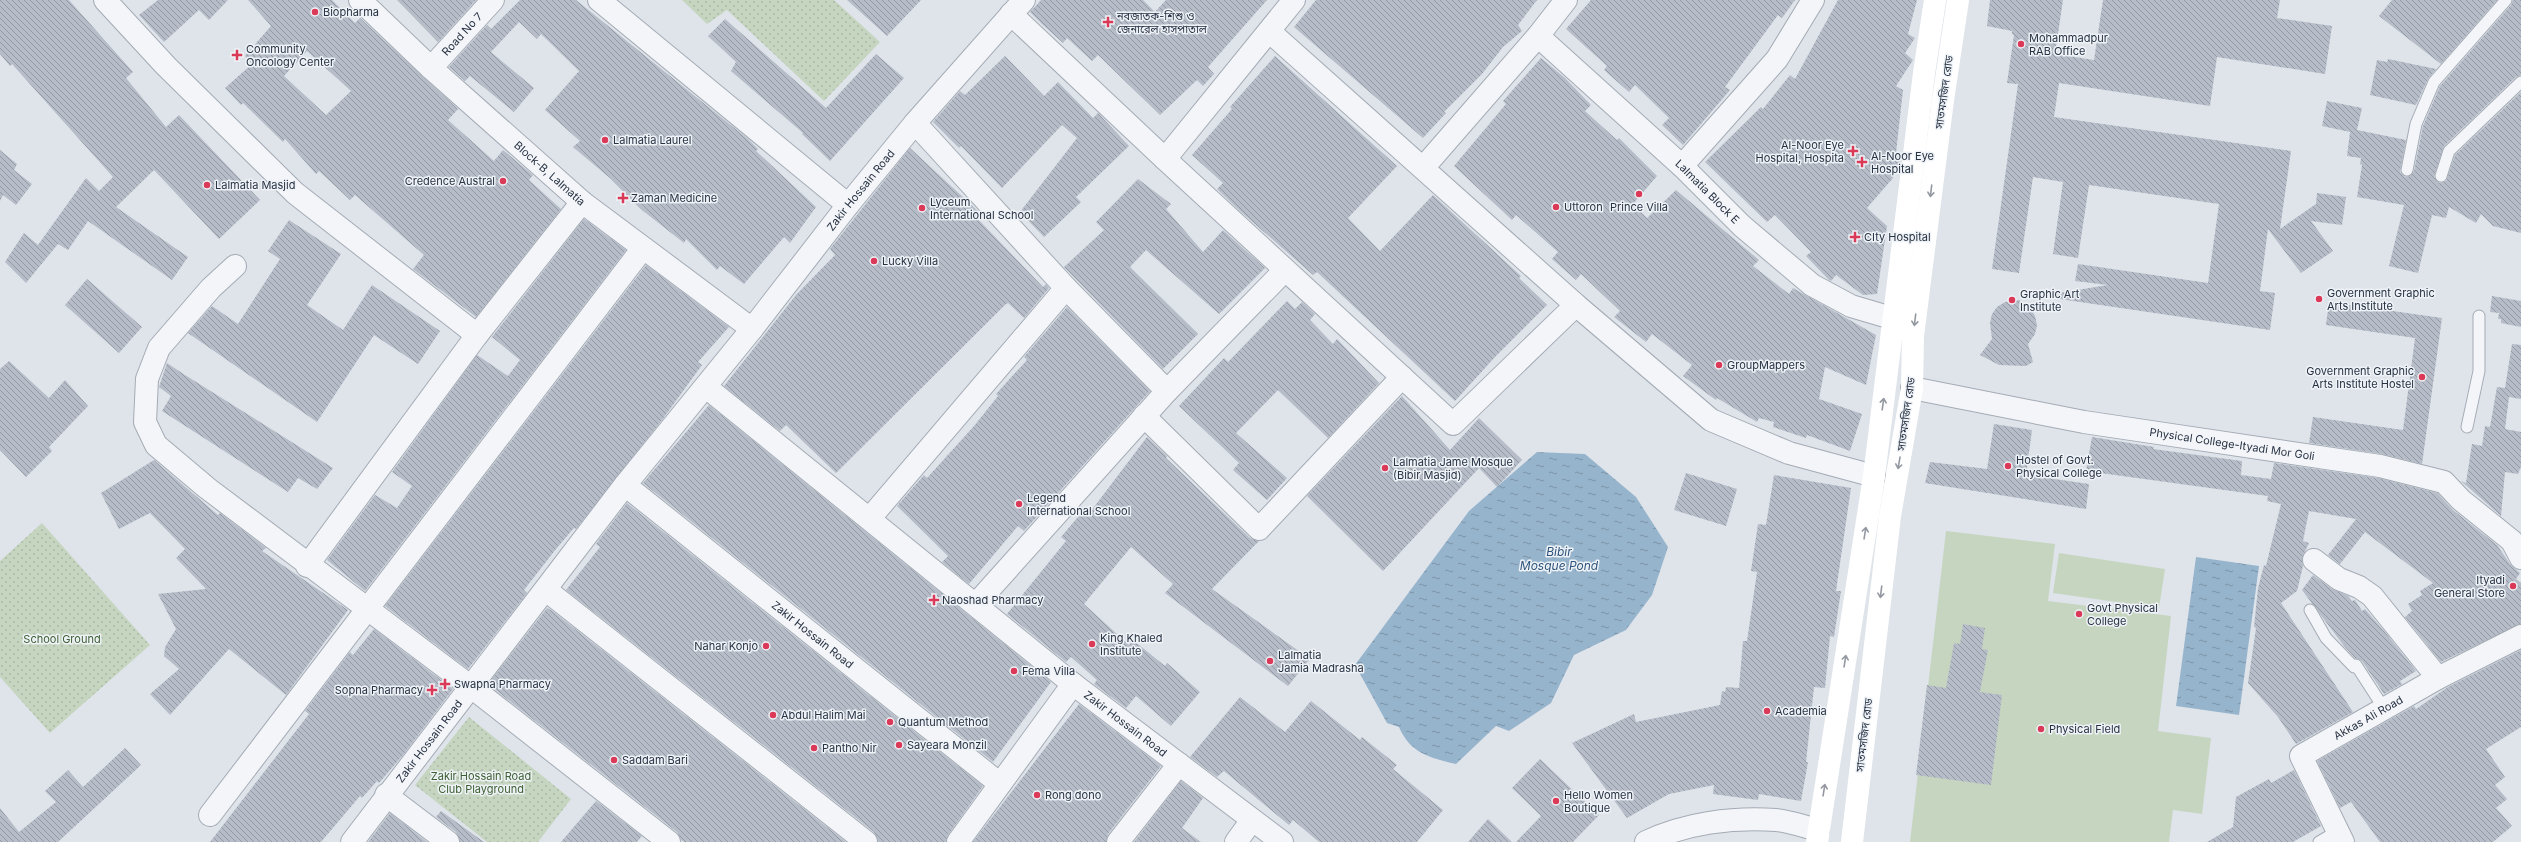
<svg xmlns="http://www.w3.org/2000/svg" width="2521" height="842" font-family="Inter,'Noto Sans Bengali',sans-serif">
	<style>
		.park { fill: url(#park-dots) }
		.pitch { fill: #c6d5c0 }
		.water { fill: url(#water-ripples) }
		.building { fill: url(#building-back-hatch); fill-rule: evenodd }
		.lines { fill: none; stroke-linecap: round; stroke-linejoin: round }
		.service-casing { stroke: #a4abb5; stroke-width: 13 }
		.minor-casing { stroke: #a4abb5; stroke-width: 24 }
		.service { stroke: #f3f5f8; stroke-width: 11 }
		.minor { stroke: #f3f5f8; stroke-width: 22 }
		.secondary { stroke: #fff; stroke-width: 22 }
		.oneway { stroke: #9398a1 }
		.poi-dot { fill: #db3958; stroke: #eff3f7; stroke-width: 1.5 }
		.labels { text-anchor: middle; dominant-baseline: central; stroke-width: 3; stroke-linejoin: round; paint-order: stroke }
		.poi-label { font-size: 11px; fill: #273243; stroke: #eff3f7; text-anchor: start }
		.street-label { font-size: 11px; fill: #273243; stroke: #eff3f7 }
		.park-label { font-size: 11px; fill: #3d6033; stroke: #eff3f7 }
		.water-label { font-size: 12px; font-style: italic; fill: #2d537b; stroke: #eff3f7 }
	</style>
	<defs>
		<pattern id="park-dots" width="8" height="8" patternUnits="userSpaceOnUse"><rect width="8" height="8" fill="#c6d5c0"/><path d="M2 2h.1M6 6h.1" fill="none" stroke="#aab7a6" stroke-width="1.8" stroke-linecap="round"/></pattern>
		<pattern id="water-ripples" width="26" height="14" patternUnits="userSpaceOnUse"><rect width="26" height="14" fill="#97b4cd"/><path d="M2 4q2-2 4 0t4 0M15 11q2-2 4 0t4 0" fill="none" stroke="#7b93a8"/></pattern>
		<pattern id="building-back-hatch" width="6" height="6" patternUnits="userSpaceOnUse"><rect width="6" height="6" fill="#b6bdc8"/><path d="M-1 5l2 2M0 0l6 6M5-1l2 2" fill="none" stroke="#949aa4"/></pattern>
	</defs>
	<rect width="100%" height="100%" fill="#dfe4ea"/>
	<!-- park -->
	<g class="park">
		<polygon points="682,0 834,0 880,42 824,101 727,10 707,24"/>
		<polygon points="42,523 150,645 50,733 0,677 0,561"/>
		<polygon points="469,717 571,799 538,842 487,842 415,785"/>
	</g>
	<!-- pitch -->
	<g class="pitch">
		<polygon points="1946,531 2055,544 2048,601 2171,616 2158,731 2211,738 2202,814 2173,810 2169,842 1910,842"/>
		<polygon points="2059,553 2165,569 2159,608 2053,593"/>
	</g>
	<!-- water -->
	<g class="water">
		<path d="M1537,452L1585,454L1636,497L1668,547L1652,595L1626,630L1574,655L1551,703L1509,731L1496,726L1456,764C1430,758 1410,753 1399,727L1387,723L1355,665L1469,511Z"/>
		<polygon points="2196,557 2259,566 2239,715 2176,706"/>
	</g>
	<!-- building -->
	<g class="building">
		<polygon points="0,0 69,0 133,72 126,78 166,127 179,115 260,200 219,239 154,170 116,207 188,257 172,280 88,221 68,250 58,244 26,283 5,262 24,233 38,245 86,178 99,191 113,177 12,64 10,66 0,54"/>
		<polygon points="158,0 228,0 209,20 199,10 164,42 139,15"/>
		<path d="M248,0H332L355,23L360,18L458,109L448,120L494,161L503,150L533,175L529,180L561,209L476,317L413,269L424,255L355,195L350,200L319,171L316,174L285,139L283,142L243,103L241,105L225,88L252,64L245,56L271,26ZM307,51L351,91L326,115L284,76Z"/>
		<polygon points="397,0 476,0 438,42"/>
		<polygon points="520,0 576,0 748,139 758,149 756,151 816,207 790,243 784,237 744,284 720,266 717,270 686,239 684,243 642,210 611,179 573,147 580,141 545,110 579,71 541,34 537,39 519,22 491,52 534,88 514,112 470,76 465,81 449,67 487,25 491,29"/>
		<polygon points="847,0 921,0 887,36"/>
		<polygon points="1041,0 1143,0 1155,12 1166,0 1267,0 1208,67 1214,74 1203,86 1197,80 1160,115 1098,55 1092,61 1067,38 1063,43 1043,25 1030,12"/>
		<polygon points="1316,0 1537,0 1518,25 1522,31 1503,47 1482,74 1444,112 1446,113 1423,138 1294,27"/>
		<polygon points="1591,0 1795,0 1782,18 1778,15 1725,87 1730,90 1683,145 1662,125 1669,118 1635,85 1629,92 1604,70 1607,66 1566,29"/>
		<polygon points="1838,0 1917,0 1908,34 1915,38 1905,53 1913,60 1896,86 1903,90 1896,153 1900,156 1899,170 1895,169 1893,178 1867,208 1887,226 1877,294 1863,295 1836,275 1831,281 1829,280 1806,256 1811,252 1775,215 1767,222 1705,162 1761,107 1763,109 1790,75 1795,79"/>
		<polygon points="1990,0 2063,0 2055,54 2094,60 2103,0 2280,0 2277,18 2332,26 2325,74 2217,57 2210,106 2059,83 2054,117 2291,151 2280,229 2316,204 2317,193 2346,197 2342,225 2311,221 2333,251 2301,273 2268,229 2260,291 2275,293 2270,330 2053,298 2053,294 2108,285 2075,281 2078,264 2208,283 2219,204 2089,185 2078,258 2053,254 2063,182 2033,177 2019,273 1992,269 2018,84 2007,83 2014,35 2012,34 2012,31 1987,26"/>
		<polygon points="2392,0 2497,0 2441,64 2379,16"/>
		<polygon points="2513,0 2521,0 2521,75 2516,77 2444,146 2434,177 2439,183 2446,181 2455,155 2521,92 2521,233 2493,226 2481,214 2476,223 2449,207 2446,218 2432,215 2418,273 2389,266 2404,205 2357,197 2362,165 2360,164 2361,158 2347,156 2350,132 2322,126 2327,101 2362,108 2357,130 2406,140 2400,172 2405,177 2410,176 2414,171 2423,126 2440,86 2511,5"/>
		<polygon points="725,19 826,108 876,54 904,78 830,161 802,134 803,133 731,71 736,62 708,36"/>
		<polygon points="1005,56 1044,96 1058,82 1093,118 1098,113 1129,146 1076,197 1081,202 1044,237 1020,212 1077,138 1062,125 1002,188 961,146 959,148 933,122 960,91 965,95"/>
		<polygon points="1275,56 1397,166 1348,218 1380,251 1433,195 1521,276 1519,278 1547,305 1496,356 1455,401 1317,272 1313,275 1240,211 1217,189 1223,183 1192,155 1232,109 1230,107"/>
		<polygon points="1541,58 1565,78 1591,105 1585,111 1617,140 1619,138 1657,176 1633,204 1647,218 1676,190 1759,260 1753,266 1789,294 1793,288 1876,335 1866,385 1825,367 1819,399 1862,414 1850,451 1807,435 1806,438 1773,427 1774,422 1759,418 1757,422 1717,398 1716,400 1683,376 1692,365 1652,334 1646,342 1614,317 1620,311 1581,274 1576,280 1552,259 1558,252 1516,215 1512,220 1454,166 1506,104 1503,101"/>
		<polygon points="2388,59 2436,69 2428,79 2416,105 2370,95 2377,60 2387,62"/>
		<polygon points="910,148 979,212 975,216 1043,287 1046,284 1049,288 1024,318 1008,303 1005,305 836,473 786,425 780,431 724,386 796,295 835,255 830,249"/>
		<polygon points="0,150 17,164 14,170 32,184 16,205 3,195 0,201"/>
		<polygon points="1138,179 1171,204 1166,209 1203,252 1223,230 1265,268 1219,314 1146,250 1130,267 1198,334 1163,369 1064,267 1104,230 1096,222"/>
		<polygon points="584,219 626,250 365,591 327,560 375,495 397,508 412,486 392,472 477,355 508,376 520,360 492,337"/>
		<polygon points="289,220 341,254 307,305 343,330 372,285 440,331 418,364 374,335 317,422 188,333 212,306 238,324 280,259 268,251"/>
		<polygon points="646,265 729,327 698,362 702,365 662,420 576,529 574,528 556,549 524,590 527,593 468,669 385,606"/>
		<polygon points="87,279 142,327 119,353 65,305"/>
		<polygon points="2492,296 2521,301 2521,327 2501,323 2501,319 2498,319 2499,313 2490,312"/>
		<polygon points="2019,300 2031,309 2035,316 2037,325 2035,334 2028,344 2033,362 2026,366 1999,365 1980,355 1992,339 1990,323 1992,314 1997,307 2005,302"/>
		<polygon points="1287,301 1295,309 1302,302 1315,314 1310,320 1333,344 1337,339 1379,383 1328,438 1278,390 1236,433 1287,478 1267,500 1233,470 1239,463 1179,406 1224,358 1228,362"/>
		<polygon points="2329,302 2442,318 2422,464 2382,454 2309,443 2313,417 2403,430 2415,338 2326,325"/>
		<polygon points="1067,307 1150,391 1024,531 1018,526 969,584 942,562 948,556 897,506 924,475 927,478 974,426 998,396 996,394 1027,360 1024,357"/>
		<polygon points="2512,344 2521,345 2521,399 2509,397 2505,429 2521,432 2521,467 2518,474 2505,472 2501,516 2461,481 2466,483 2472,444 2482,446 2485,426 2490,427 2497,387 2505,388"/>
		<polygon points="9,361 49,398 65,380 88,406 49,447 52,451 26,477 0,450 0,369"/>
		<polygon points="167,363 185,375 333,468 317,489 298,478 288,492 162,411 171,396 159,387"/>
		<polygon points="1402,396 1450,450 1479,418 1522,460 1497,487 1479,468 1383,571 1307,496"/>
		<polygon points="709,405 1051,682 993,762 643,483"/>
		<polygon points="1994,424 2032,430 2026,475 2089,484 2086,509 1925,483 1930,462 1987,469"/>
		<polygon points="1147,437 1167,456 1166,458 1250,538 1259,541 1212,589 1310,659 1288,686 1165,593 1173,584 1131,547 1084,604 1129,645 1133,640 1165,666 1167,663 1200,692 1171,726 1136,696 1126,708 1094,684 1097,680 1071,657 1066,662 1007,614 1066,541 1061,537 1083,511 1088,515"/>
		<polygon points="2092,437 2154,447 2153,449 2242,461 2241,475 2271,479 2274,463 2378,478 2437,493 2453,510 2497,545 2510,564 2520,573 2516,579 2521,583 2521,624 2441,662 2405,617 2412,611 2408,604 2422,595 2420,591 2433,583 2365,532 2340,564 2328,555 2356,519 2309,511 2303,541 2309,543 2302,558 2303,566 2297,591 2281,603 2353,712 2296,744 2278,717 2248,683 2256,628 2254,627 2258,588 2264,565 2266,566 2281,504 2267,501 2268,496 2086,471"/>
		<polygon points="154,460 218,515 220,513 266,548 262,551 348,610 286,695 229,649 170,715 150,694 179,669 164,656 165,647 176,629 158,594 206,589 176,558 185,549 150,513 119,529 101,493"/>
		<polygon points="1686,473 1737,489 1726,526 1674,510"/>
		<polygon points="1774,475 1851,488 1836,591 1841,591 1834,637 1830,636 1825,688 1814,687 1806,762 1808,762 1801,801 1759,794 1758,800 1713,794 1714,785 1669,794 1627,818 1572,743 1634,714 1636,722 1720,705 1722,691 1725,692 1726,687 1739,688 1743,641 1747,641 1757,572 1751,571 1758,524 1766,525"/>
		<polygon points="627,503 983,786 948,835 946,842 878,842 874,832 566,590 600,547 596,544"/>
		<polygon points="2313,575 2332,589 2348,596 2352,601 2355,600 2362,611 2365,609 2385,632 2416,671 2400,681 2402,684 2384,694 2362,661 2355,658 2344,646 2302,590"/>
		<polygon points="547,608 551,610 846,842 684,842 681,840 677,832 488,684"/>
		<polygon points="1963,624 1985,628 1982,649 1988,650 1980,692 2002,695 1991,785 1916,775 1927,685 1946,688 1954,643 1960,644"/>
		<polygon points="374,629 453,689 403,755 379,783 377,781 362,798 360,796 321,842 210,842 309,714 305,711 350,652 353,655"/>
		<polygon points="2521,650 2521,727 2486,749 2505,777 2495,785 2507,799 2496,808 2512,826 2493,842 2380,842 2351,802 2340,808 2317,761 2414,706 2416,709 2448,687"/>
		<polygon points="1240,697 1285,732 1311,701 1360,740 1362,737 1397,765 1393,769 1443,810 1417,842 1319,842 1293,820 1289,825 1224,771 1217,777 1190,757"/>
		<polygon points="1079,704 1161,766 1108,834 1106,842 973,842"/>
		<polygon points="125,748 141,765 58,842 0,842 0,808 19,832 56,802 45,791 68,770 83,787"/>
		<polygon points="1540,759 1599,815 1573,842 1516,842 1541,816 1512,788"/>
		<polygon points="2294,770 2321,826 2293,842 2207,842 2233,827 2236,797 2269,779 2271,783"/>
		<polygon points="1181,781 1203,798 1182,828 1201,842 1134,842"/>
		<polygon points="596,801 642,836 637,842 561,842"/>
		<polygon points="441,811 484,842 460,842 456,832 436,817"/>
		<polygon points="390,813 427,842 368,842"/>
		<polygon points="1488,819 1512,842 1468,842"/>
	</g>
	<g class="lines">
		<defs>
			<g id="service">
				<polyline points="2407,170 2416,124 2434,82 2506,0"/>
				<polyline points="2441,176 2449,151 2521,82"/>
				<polyline points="2467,427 2479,371 2479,316"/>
				<polyline points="2310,610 2326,638 2354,667 2356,665 2385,710"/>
				<polyline points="2319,842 2338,831"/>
			</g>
			<g id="minor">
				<polyline points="105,0 166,66 295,193 477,335"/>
				<path id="s1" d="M360,0L431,68L582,202L752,329"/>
				<polyline points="599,0 848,205"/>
				<polyline points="1011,14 1165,159 1453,424 1576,305"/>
				<polyline points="1270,32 1576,305 1711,420 1789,453 1874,476"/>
				<path id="s2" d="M1538,36L1682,166L1742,226L1812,285L1851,306L1895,319"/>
				<path id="s3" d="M431,68L493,0"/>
				<polyline points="915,123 1066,288 1167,391"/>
				<polyline points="1165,159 1294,0"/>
				<polyline points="1682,166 1777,59 1813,0"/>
				<polyline points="1423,168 1538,36 1566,0"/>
				<polyline points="235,266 211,288 159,348 147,379 145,422 156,445 207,488 470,686 669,842"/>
				<path id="s4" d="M706,387L1073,684L1282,842"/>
				<path id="s5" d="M1912,388L2084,422L2380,466L2444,482L2461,500L2512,541L2521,558"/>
				<polyline points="1144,416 1259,529 1402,377"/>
				<path id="s6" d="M625,485L1000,784"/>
				<polyline points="870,518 1066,288"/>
				<polyline points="2314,560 2339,579 2359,587 2372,596 2438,678"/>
				<polyline points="307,566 477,335 582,202"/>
				<polyline points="546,590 866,842"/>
				<polyline points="976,604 1167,391 1285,270"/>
				<polyline points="386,795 448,842"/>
				<polyline points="210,815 643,248"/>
				<path id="s7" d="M352,842L625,485L752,329L848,205L915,123L1024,0"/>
				<polyline points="958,842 1073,684"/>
				<polyline points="1118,842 1179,764"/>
				<polyline points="1236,842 1252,820"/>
				<path d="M1646,842C1685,823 1733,817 1776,820C1790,821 1805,827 1818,830"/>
				<path id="s8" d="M2343,842L2301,756L2438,678L2521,636"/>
			</g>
		</defs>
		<!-- service casing -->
		<use href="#service" class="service-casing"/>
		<!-- minor casing -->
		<use href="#minor" class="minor-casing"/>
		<!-- service -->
		<use href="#service" class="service"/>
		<!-- minor -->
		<use href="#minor" class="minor"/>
		<!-- secondary -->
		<g class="secondary">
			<polyline points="1817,842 1874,476 1924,73 1935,0"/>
			<polyline points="1852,842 1890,516 1912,388 1913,336 1943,100 1958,0"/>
		</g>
	</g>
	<!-- one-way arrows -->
	<defs><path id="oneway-shaft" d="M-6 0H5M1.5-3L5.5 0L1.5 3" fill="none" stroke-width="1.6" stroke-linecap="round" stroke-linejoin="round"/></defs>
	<g class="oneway">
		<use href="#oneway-shaft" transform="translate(1931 191) rotate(97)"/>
		<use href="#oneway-shaft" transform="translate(1915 320) rotate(97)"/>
		<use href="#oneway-shaft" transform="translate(1883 404) rotate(-82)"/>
		<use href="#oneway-shaft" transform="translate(1899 463) rotate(100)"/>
		<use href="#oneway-shaft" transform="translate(1865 533) rotate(-81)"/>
		<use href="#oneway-shaft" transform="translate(1881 592) rotate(97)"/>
		<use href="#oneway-shaft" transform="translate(1845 661) rotate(-81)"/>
		<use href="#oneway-shaft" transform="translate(1824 790) rotate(-81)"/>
	</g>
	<!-- markers -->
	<g class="poi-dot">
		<circle cx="315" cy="12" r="4"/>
		<path d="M1106 16h4v4h4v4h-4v4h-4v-4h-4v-4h4z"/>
		<circle cx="2021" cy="44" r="4"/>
		<path d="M235 49h4v4h4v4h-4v4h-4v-4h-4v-4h4z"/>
		<circle cx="605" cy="140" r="4"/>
		<path d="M1851 145h4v4h4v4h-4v4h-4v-4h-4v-4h4z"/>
		<path d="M1860 156h4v4h4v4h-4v4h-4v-4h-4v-4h4z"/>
		<circle cx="503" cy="181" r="4"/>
		<circle cx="207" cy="185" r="4"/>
		<circle cx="1639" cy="194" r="4"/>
		<path d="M621 192h4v4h4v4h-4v4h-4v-4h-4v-4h4z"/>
		<circle cx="1556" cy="207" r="4"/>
		<circle cx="922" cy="208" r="4"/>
		<path d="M1853 231h4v4h4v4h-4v4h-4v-4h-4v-4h4z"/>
		<circle cx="874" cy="261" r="4"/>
		<circle cx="2319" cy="299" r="4"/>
		<circle cx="2012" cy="300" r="4"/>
		<circle cx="1719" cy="365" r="4"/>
		<circle cx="2422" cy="377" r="4"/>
		<circle cx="2008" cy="466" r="4"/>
		<circle cx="1385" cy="468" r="4"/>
		<circle cx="1019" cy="504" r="4"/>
		<circle cx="2513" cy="586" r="4"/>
		<path d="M932 594h4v4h4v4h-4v4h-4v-4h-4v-4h4z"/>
		<circle cx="2079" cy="614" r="4"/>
		<circle cx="1092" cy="644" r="4"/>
		<circle cx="766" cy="646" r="4"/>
		<circle cx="1270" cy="661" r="4"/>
		<circle cx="1014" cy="671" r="4"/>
		<path d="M443 678h4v4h4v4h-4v4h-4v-4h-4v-4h4z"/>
		<path d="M430 684h4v4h4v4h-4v4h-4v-4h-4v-4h4z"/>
		<circle cx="1767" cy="711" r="4"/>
		<circle cx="773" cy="715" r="4"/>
		<circle cx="890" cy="722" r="4"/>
		<circle cx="2041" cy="729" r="4"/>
		<circle cx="899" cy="745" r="4"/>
		<circle cx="814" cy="748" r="4"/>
		<circle cx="614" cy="760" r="4"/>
		<circle cx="1037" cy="795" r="4"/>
		<circle cx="1556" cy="801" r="4"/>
	</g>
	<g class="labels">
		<!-- poi labels -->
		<g class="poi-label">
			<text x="323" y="12">Biopharma</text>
			<text x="1117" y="16">নবজাতক-শিশু ও<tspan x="1117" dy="13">জেনারেল হাসপাতাল</tspan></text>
			<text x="2029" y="38">Mohammadpur<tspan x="2029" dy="13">RAB Office</tspan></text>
			<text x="246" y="49">Community<tspan x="246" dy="13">Oncology Center</tspan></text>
			<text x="613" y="140">Lalmatia Laurel</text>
			<text x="1844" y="145" text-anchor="end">Al-Noor Eye<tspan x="1844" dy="13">Hospital, Hospita</tspan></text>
			<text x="1871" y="156">Al-Noor Eye<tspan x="1871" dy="13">Hospital</tspan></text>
			<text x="495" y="181" text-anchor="end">Credence Austral</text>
			<text x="215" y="185">Lalmatia Masjid</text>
			<text x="631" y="198">Zaman Medicine</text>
			<text x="930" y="202">Lyceum<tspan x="930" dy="13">International School</tspan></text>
			<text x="1564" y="207">Uttoron</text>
			<text x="1639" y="207" text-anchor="middle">Prince Villa</text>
			<text x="1864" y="237">CIty Hospital</text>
			<text x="882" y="261">Lucky Villa</text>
			<text x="2327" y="293">Government Graphic<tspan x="2327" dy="13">Arts Institute</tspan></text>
			<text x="2020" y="294">Graphic Art<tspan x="2020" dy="13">Institute</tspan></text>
			<text x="1727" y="365">GroupMappers</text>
			<text x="2414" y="371" text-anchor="end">Government Graphic<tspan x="2414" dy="13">Arts Institute Hostel</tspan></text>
			<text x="2016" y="460">Hostel of Govt.<tspan x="2016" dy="13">Physical College</tspan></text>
			<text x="1393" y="462">Lalmatia Jame Mosque<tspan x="1393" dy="13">(Bibir Masjid)</tspan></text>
			<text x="1027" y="498">Legend<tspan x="1027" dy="13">International School</tspan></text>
			<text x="2505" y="580" text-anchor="end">Ityadi<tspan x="2505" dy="13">General Store</tspan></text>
			<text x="942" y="600">Naoshad Pharmacy</text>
			<text x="2087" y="608">Govt Physical<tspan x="2087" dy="13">College</tspan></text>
			<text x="1100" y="638">King Khaled<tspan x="1100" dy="13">Institute</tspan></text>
			<text x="758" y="646" text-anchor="end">Nahar Konjo</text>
			<text x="1278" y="655">Lalmatia<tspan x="1278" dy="13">Jamia Madrasha</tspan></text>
			<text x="1022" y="671">Fema Villa</text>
			<text x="454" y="684">Swapna Pharmacy</text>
			<text x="423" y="690" text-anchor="end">Sopna Pharmacy</text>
			<text x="1775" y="711">Academia</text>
			<text x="781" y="715">Abdul Halim Mai</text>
			<text x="898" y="722">Quantum Method</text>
			<text x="2049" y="729">Physical Field</text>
			<text x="907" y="745">Sayeara Monzil</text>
			<text x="822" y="748">Pantho Nir</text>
			<text x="622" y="760">Saddam Bari</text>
			<text x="1045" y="795">Rong dono</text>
			<text x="1564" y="795">Hello Women<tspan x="1564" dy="13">Boutique</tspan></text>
		</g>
		<!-- street labels -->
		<g class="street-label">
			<text stroke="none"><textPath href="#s3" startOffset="46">Road No 7</textPath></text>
			<text transform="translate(1944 92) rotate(-82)">সাতমসজিদ রোড</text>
			<text stroke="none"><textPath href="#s1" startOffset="257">Block-B, Lalmatia</textPath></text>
			<text stroke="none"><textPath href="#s7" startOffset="827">Zakir Hossain Road</textPath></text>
			<text stroke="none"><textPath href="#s2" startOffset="230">Lalmatia Block E</textPath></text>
			<text transform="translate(1906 414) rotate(-82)">সাতমসজিদ রোড</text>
			<text stroke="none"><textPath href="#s5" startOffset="325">Physical College-Ityadi Mor Goli</textPath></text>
			<text stroke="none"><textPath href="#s6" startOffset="240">Zakir Hossain Road</textPath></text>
			<text stroke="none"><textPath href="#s8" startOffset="173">Akkas Ali Road</textPath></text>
			<text stroke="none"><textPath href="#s4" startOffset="538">Zakir Hossain Road</textPath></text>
			<text transform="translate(1864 735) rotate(-83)">সাতমসজিদ রোড</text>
			<text stroke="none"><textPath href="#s7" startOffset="127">Zakir Hossain Road</textPath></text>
		</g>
		<!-- park labels -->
		<g class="park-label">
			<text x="62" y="639">School Ground</text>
			<text x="481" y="776">Zakir Hossain Road<tspan x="481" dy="13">Club Playground</tspan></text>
		</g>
		<!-- water labels -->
		<g class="water-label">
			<text x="1559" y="551">Bibir<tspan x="1559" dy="14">Mosque Pond</tspan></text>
		</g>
	</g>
</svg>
